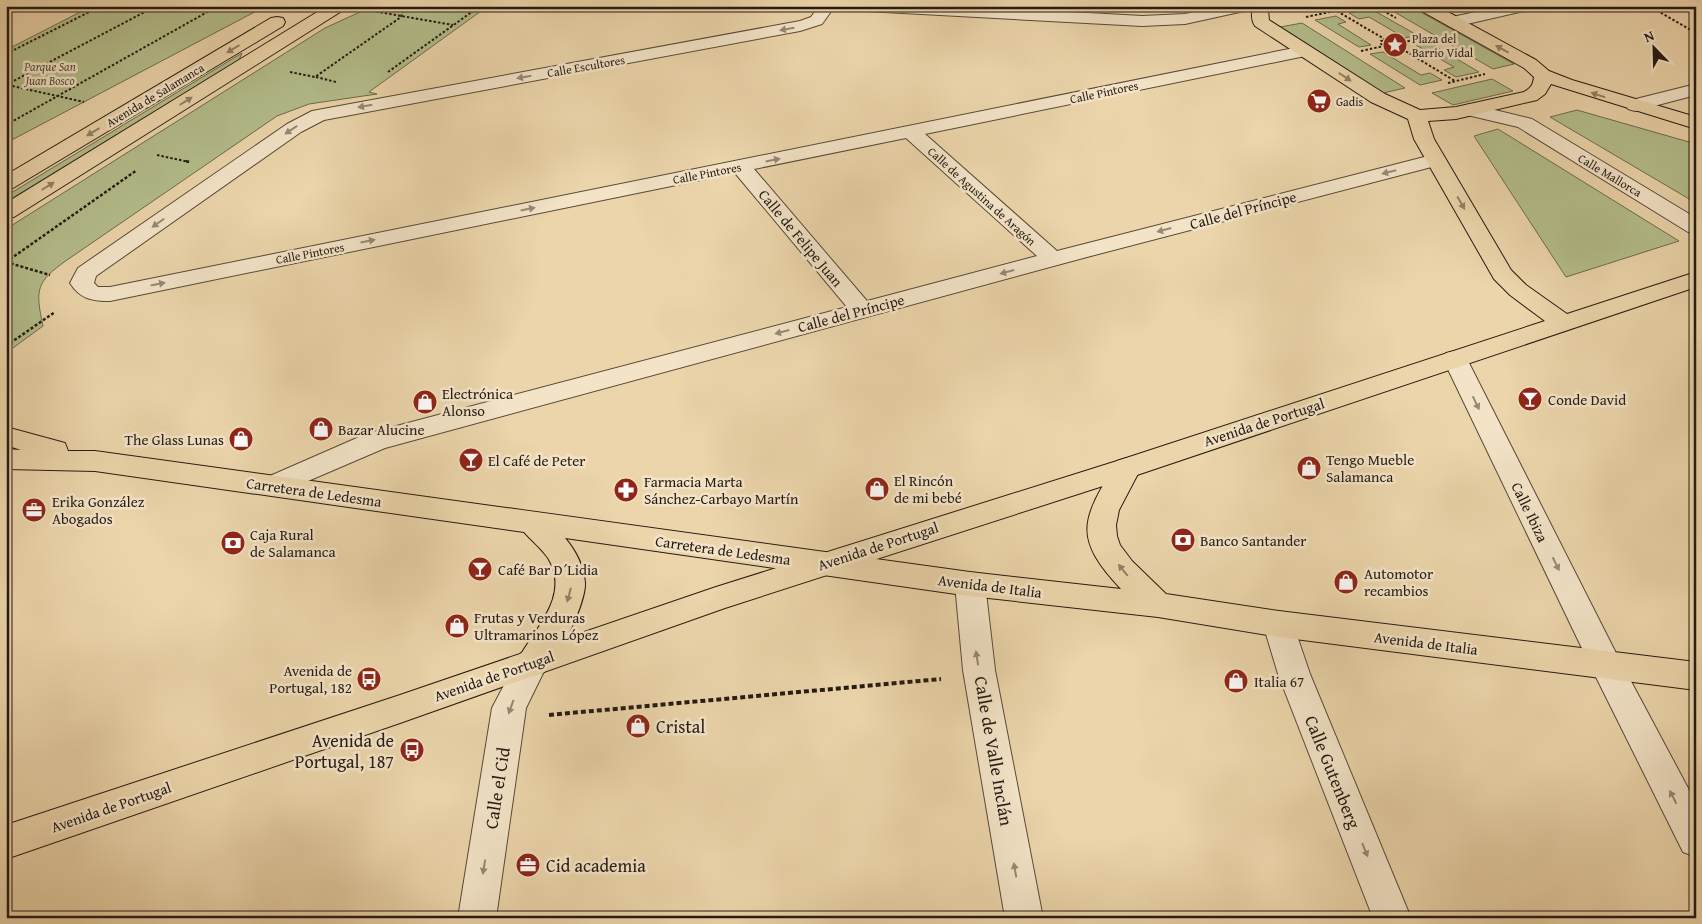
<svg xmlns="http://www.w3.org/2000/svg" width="1702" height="924" font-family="'Gentium Book Plus',serif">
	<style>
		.green { fill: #b4be8c; stroke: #6c6c4f }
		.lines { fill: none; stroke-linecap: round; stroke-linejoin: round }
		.minor-casing { stroke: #574938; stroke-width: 2 }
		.major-casing { stroke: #251a12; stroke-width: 2 }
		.highway-casing { stroke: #251a12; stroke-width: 2 }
		.path-far2 { stroke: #251a12; stroke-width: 2; stroke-dasharray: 2.5 2; stroke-linecap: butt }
		.path-far1 { stroke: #251a12; stroke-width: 2.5; stroke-dasharray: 3 2; stroke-linecap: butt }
		.path { stroke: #251a12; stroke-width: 4; stroke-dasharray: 5 3; stroke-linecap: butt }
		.minor { fill: #f3e4c8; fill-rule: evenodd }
		.major { fill: #ecd5ab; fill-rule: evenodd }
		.highway { fill: #ecd5ab; fill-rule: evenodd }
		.oneway { fill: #968976 }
		.oneway2 { fill: #928166 }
		.labels { text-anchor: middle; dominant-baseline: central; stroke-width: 5; stroke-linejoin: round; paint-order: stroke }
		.far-poi-label { font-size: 12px; fill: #251a12; stroke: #f3e4c8; text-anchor: start }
		.far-park-label { font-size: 12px; font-style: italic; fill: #504b37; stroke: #f3e4c8 }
		.far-street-label { font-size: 12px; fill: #251a12; stroke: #f3e4c8 }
		.street-label { font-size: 15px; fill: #251a12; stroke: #f3e4c8 }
		.poi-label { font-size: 15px; fill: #251a12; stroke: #f3e4c8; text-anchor: start }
		.near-poi-label { font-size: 18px; fill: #251a12; stroke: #f3e4c8; text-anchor: start }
		.near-street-label { font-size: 18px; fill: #251a12; stroke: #f3e4c8 }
	</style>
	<rect width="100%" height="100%" fill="#ecd5ab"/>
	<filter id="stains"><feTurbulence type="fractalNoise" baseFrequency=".004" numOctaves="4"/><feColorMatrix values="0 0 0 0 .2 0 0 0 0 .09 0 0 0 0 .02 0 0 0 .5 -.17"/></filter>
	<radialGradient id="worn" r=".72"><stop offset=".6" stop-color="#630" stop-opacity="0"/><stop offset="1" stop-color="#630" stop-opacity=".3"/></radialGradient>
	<!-- green -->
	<g class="green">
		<polygon points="92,6 266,6 6,143 6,50"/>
		<path d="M373,6H488L369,92L377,94L309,104L277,116L67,260C36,282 35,289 43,326L6,353V229L325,28Z"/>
		<polygon points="1384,6 1410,6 1514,64 1493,69"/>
		<polygon points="1371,9 1417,35 1405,38 1369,17 1359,19 1349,13"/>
		<polygon points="1336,16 1346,22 1338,24 1371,45 1359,47 1315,20"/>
		<polygon points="1302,23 1405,88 1383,93 1280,27"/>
		<polygon points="1428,42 1479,72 1456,77 1444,70 1454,67 1416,45"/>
		<polygon points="1383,52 1421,75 1430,73 1442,80 1420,85 1370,54"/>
		<polygon points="242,53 239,60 6,202 6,196"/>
		<polygon points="1492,79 1513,91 1453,105 1432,93"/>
		<polygon points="1577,110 1696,144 1696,203 1550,117"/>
		<polygon points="1498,129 1679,241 1566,277 1474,136"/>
	</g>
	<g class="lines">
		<defs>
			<g id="minor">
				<path d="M819,6H835L822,24L800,31L324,120L301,132L96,276L94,283L98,287H110L1304,46L1310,47L1313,51L1310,55L925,134L1057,251L1436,154L1443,156L1446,160L1443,164L1087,257L385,448L273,496L263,493L259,486L263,479L366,434L847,307L735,173L110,301C92,301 80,299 70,283L78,268L287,124L312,111L800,21L811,17ZM906,138L1037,256L867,301L754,169Z"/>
				<polygon points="858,6 962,6 1142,16 1185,14 1222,6 1255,6 1253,9 1185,24 1142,26 866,11 860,9"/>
				<polygon points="1503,6 1534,6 1532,9 1454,27 1448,26 1446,22 1448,18"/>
				<polygon points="1696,84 1696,95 1635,111 1628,109 1626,105 1628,101"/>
				<polygon points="1470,104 1532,119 1696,218 1696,233 1688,232 1518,127 1463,114 1461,110 1463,106"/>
				<polygon points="1455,351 1464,353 1467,359 1617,655 1696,803 1696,857 1683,852 1590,665 1443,359 1446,353"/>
				<polygon points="970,572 981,576 985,584 995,670 1043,918 1005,918 963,670 955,584 959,576"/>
				<polygon points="1279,611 1290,615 1310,674 1411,918 1373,918 1278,674 1263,624 1268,615"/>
				<polygon points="532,650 543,653 548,663 526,708 496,918 458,918 492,708 521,653"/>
			</g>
			<g id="major">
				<polygon points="327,6 347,6 345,9 14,217 6,218 6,203"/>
				<path d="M1254,6H1270L1268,10L1269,20L1385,94L1420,110L1456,107L1524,92C1531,88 1533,85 1534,77L1524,68L1418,9L1416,6H1437L1536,60L1549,71L1572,80L1696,117V129L1551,84L1545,94L1537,100L1456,119L1428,121L1434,139L1511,270L1526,285L1567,314L1696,272V287L1137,475L725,608L400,723L6,859V825L400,695L716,587L1117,461L1545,321L1510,295L1494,279L1414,139L1408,119L1371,102L1255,26C1251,20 1251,12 1254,6Z"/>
				<polygon points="277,17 283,18 285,22 283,26 13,188 6,190 6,175 271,18"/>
			</g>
			<path id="highway" d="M6,427L65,443L68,451H95L970,572L1121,589C1070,535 1084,518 1117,461L1127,458L1137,461L1141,468L1119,510L1116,525L1117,536L1120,545L1132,561L1166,594L1279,611L1696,662V690L1279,637L1158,617L970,596L565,538C576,551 584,567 585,583C586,602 558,663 543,673C535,678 528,675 521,673L516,663C532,631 572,597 548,558C541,548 532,541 524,532L95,471L6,469V449L21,450L6,445Z"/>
		</defs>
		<!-- minor casing -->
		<use href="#minor" class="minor-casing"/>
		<!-- major casing -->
		<use href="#major" class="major-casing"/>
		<!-- highway casing -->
		<use href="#highway" class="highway-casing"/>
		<!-- path-far2 -->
		<g class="path-far2">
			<polyline points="1375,6 1396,18"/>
			<polyline points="1649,6 1696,33"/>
			<polyline points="367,10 453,25"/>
			<polyline points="1337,11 1386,40"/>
			<polyline points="1306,17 1358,6"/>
			<polygon points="1387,40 1397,40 1405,45 1402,49 1396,50 1381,44 1381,41"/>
			<polyline points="1403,42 1424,38"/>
			<polyline points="1402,49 1455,81"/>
			<polyline points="1361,51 1384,46"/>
			<polyline points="6,54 101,6"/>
			<polyline points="290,72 315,77 401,17 405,6"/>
			<polyline points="388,72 480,6"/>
			<polyline points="316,77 336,82"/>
			<polyline points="1448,83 1485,74"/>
			<polyline points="6,85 156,6"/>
			<polyline points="8,85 84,102"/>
			<polyline points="6,125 218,6"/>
			<polyline points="157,155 189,162"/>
		</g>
		<!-- path-far1 -->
		<g class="path-far1">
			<polyline points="186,161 189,162"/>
			<polyline points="6,262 137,170"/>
			<polyline points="6,262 50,275"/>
			<polyline points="6,346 55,312"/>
		</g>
		<!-- path -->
		<polyline class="path" points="549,715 941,679"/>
		<!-- minor -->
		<use href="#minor" class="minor"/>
		<!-- major -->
		<use href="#major" class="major"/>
		<!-- highway -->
		<use href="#highway" class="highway"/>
	</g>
	<!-- one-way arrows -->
	<defs><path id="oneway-solid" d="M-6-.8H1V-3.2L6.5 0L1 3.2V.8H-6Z" transform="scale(1.25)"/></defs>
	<g class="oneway">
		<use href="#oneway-solid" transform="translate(787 29) rotate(170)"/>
		<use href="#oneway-solid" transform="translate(524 77) rotate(170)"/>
		<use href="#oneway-solid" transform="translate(365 106) rotate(170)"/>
		<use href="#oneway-solid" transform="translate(291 130) rotate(146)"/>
		<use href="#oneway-solid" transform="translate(773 160) rotate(-11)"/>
		<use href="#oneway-solid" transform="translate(1389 172) rotate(166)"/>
		<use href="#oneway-solid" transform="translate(528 209) rotate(-11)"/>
		<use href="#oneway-solid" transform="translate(158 223) rotate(145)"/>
		<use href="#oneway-solid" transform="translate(1164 230) rotate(165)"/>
		<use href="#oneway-solid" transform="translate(368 241) rotate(-11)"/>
		<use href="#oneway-solid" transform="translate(1007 272) rotate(165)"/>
		<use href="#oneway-solid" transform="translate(158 284) rotate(-11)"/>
		<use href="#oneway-solid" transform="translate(782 332) rotate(165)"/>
		<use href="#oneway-solid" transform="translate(1476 403) rotate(64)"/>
		<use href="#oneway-solid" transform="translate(1556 564) rotate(64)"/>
		<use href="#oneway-solid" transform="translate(977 658) rotate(-99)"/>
		<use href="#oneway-solid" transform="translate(511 707) rotate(110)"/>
		<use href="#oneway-solid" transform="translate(1673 797) rotate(-117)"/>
		<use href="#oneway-solid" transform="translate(1365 850) rotate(68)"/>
		<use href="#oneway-solid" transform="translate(484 867) rotate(99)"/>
		<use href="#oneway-solid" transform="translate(1015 870) rotate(-100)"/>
	</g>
	<g class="oneway2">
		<use href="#oneway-solid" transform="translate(233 49) rotate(149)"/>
		<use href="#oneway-solid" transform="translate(1502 49) rotate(-151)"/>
		<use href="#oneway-solid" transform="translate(1345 77) rotate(33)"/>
		<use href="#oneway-solid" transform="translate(1598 95) rotate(-163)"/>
		<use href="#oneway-solid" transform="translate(186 101) rotate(-32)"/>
		<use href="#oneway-solid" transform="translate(93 132) rotate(149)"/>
		<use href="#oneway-solid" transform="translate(48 186) rotate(-32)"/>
		<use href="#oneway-solid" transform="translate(1461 203) rotate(60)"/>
		<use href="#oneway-solid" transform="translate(1123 570) rotate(-129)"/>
		<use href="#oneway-solid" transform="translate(569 595) rotate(105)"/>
	</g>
	<!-- icons -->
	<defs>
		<symbol id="sight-disc" viewBox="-11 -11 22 22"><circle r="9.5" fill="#8f2418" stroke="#f3e4c8"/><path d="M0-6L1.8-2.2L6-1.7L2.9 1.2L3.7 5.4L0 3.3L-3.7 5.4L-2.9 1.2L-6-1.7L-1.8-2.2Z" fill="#fff"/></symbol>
		<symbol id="supermarket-disc" viewBox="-11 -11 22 22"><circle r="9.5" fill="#8f2418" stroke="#f3e4c8"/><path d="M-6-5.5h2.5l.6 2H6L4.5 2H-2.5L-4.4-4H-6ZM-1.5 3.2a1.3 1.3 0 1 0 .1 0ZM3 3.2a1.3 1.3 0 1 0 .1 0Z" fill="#fff"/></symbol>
		<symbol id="bar-disc" viewBox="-11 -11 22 22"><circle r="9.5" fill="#8f2418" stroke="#f3e4c8"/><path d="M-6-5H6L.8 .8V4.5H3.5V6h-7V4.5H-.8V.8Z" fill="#fff"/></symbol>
		<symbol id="shop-disc" viewBox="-11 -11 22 22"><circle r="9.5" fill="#8f2418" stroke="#f3e4c8"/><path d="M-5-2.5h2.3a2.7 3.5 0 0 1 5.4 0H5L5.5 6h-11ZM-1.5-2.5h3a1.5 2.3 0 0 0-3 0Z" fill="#fff"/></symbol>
		<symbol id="pharmacy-disc" viewBox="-11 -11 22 22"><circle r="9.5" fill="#8f2418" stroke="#f3e4c8"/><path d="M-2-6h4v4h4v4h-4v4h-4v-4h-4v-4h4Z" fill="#fff"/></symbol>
		<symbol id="office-disc" viewBox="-11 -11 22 22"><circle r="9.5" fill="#8f2418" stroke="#f3e4c8"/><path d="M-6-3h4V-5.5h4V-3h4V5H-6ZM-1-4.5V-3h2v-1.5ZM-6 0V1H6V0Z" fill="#fff"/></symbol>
		<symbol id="bank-disc" viewBox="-11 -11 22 22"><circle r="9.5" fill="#8f2418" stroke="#f3e4c8"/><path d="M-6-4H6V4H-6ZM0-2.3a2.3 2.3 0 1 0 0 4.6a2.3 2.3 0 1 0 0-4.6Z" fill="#fff"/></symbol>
		<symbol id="bus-disc" viewBox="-11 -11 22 22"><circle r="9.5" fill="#8f2418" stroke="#f3e4c8"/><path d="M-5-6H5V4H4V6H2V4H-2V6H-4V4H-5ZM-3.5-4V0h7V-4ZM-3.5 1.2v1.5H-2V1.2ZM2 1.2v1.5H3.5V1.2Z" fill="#fff"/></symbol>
	</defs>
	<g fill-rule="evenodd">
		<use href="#sight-disc" x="1381" y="31" width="28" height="28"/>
		<use href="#supermarket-disc" x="1305" y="87" width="28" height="28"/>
		<use href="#bar-disc" x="1516" y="385" width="28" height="28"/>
		<use href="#shop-disc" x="411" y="388" width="28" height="28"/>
		<use href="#shop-disc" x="307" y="415" width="28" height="28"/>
		<use href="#shop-disc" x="227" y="425" width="28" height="28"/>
		<use href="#bar-disc" x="457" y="446" width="28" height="28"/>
		<use href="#shop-disc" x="1295" y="454" width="28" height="28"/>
		<use href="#shop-disc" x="863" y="475" width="28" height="28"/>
		<use href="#pharmacy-disc" x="612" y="476" width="28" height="28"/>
		<use href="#office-disc" x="20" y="496" width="28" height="28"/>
		<use href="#bank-disc" x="1169" y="526" width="28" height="28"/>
		<use href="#bank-disc" x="219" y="529" width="28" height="28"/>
		<use href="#bar-disc" x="466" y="555" width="28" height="28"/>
		<use href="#shop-disc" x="1332" y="568" width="28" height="28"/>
		<use href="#shop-disc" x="443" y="612" width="28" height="28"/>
		<use href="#bus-disc" x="355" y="665" width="28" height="28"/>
		<use href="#shop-disc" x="1222" y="667" width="28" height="28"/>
		<use href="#shop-disc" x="624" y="712" width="28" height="28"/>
		<use href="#bus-disc" x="398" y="736" width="28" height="28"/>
		<use href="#office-disc" x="514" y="851" width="28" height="28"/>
	</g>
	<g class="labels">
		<!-- far-poi labels -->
		<g class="far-poi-label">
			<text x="1412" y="38">Plaza del<tspan x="1412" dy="14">Barrio Vidal</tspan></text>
			<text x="1336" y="101">Gadis</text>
		</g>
		<!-- far-park labels -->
		<g class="far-park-label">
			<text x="50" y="66">Parque San<tspan x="50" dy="14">Juan Bosco</tspan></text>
		</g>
		<!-- far-street labels -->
		<g class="far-street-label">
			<text transform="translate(586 66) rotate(-10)">Calle Escultores</text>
			<text transform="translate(1104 92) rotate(-12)">Calle Pintores</text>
			<text transform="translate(155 95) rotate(-31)">Avenida de Salamanca</text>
			<text transform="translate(707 173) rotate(-11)">Calle Pintores</text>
			<text transform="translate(1610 175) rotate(31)">Calle Mallorca</text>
			<text transform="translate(982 196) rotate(42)">Calle de Agustina de Aragón</text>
			<text transform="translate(310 253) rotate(-11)">Calle Pintores</text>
		</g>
		<!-- street labels -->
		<g class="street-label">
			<text transform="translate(1243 210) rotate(-15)">Calle del Príncipe</text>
			<text transform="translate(801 238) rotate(50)">Calle de Felipe Juan</text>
			<text transform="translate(851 313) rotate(-15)">Calle del Príncipe</text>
			<text transform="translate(1264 422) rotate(-18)">Avenida de Portugal</text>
			<text transform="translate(314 492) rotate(8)">Carretera de Ledesma</text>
			<text transform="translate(1530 512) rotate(64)">Calle Ibiza</text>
			<text transform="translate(878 546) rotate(-18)">Avenida de Portugal</text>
			<text transform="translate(723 550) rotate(8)">Carretera de Ledesma</text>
			<text transform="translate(990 586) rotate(7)">Avenida de Italia</text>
			<text transform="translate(1426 643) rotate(7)">Avenida de Italia</text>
			<text transform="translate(494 676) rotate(-19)">Avenida de Portugal</text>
			<text transform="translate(111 807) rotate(-19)">Avenida de Portugal</text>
		</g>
		<!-- poi labels -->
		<g class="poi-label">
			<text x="442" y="393">Electrónica<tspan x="442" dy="17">Alonso</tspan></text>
			<text x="1548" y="399">Conde David</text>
			<text x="338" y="429">Bazar Alucine</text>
			<text x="224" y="439" text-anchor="end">The Glass Lunas</text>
			<text x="1326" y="459">Tengo Mueble<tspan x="1326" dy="17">Salamanca</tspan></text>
			<text x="488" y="460">El Café de Peter</text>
			<text x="894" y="480">El Rincón<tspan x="894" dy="17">de mi bebé</tspan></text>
			<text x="644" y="481">Farmacia Marta<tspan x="644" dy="17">Sánchez-Carbayo Martín</tspan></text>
			<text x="52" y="501">Erika González<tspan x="52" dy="17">Abogados</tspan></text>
			<text x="250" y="534">Caja Rural<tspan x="250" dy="17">de Salamanca</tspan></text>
			<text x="1200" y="540">Banco Santander</text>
			<text x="498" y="569">Café Bar D´Lidia</text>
			<text x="1364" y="573">Automotor<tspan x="1364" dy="17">recambios</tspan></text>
			<text x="474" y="617">Frutas y Verduras<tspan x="474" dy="17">Ultramarinos López</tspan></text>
			<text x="352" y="670" text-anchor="end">Avenida de<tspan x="352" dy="17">Portugal, 182</tspan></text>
			<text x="1254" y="681">Italia 67</text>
		</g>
		<!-- near-poi labels -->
		<g class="near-poi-label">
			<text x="656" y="726">Cristal</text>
			<text x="394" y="740" text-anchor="end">Avenida de<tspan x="394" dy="21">Portugal, 187</tspan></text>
			<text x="546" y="865">Cid academia</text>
		</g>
		<!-- near-street labels -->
		<g class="near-street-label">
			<text transform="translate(994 751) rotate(80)">Calle de Valle Inclán</text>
			<text transform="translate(1333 772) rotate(68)">Calle Gutenberg</text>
			<text transform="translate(497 788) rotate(-81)">Calle el Cid</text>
		</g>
	</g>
	<!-- margin -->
	<rect width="1702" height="924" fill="none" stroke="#ecd5ab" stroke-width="25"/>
	<rect x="8" y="8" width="1687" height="909" fill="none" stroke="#251a12" stroke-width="2.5"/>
	<rect x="12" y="12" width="1677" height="899" fill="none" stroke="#251a12"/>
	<!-- north arrow -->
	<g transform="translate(1654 48) rotate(337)" stroke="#f3e4c8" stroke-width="4" paint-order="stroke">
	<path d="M0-4L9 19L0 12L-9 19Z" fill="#251a12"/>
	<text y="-8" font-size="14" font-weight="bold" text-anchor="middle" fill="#251a12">N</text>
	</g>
	<rect width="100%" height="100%" filter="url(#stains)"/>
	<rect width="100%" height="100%" fill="url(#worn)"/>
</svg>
